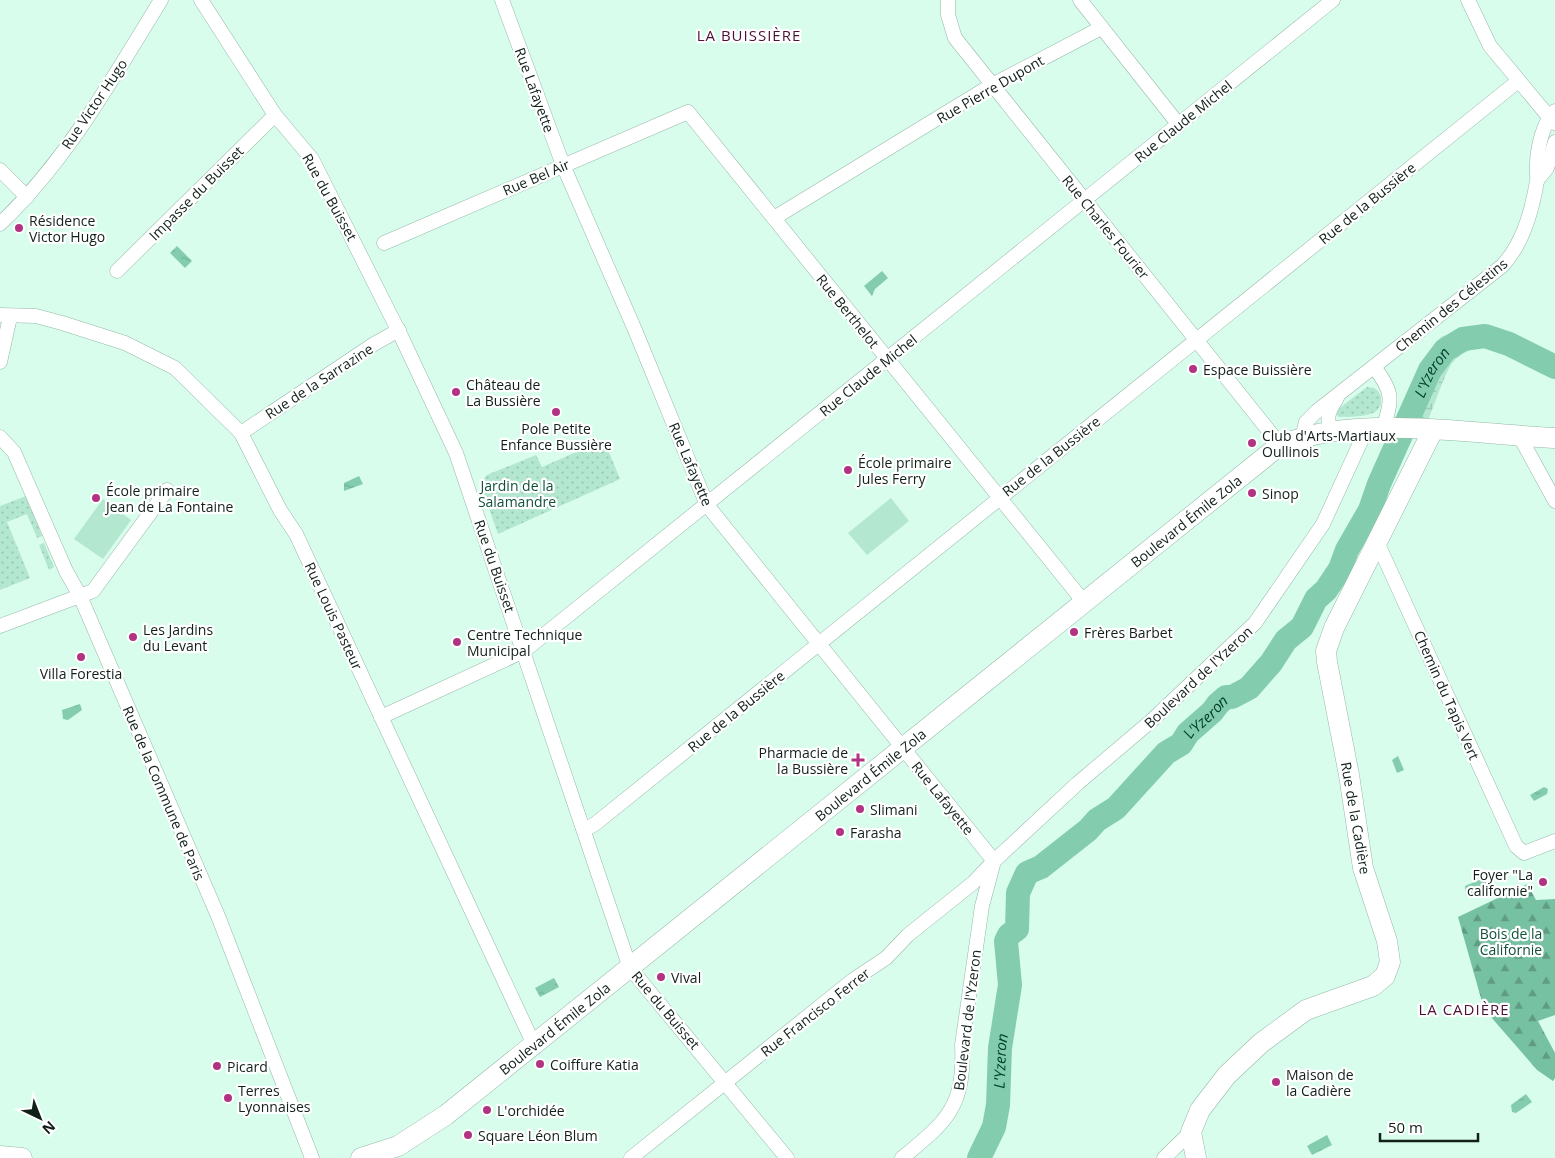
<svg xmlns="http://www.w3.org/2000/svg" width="1555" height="1158" font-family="'Open Sans',sans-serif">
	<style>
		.grass { fill: #b3e7d0 }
		.forest { fill: url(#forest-firs) }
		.wetland { fill: url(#wetland-marsh) }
		.park { fill: url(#park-dots) }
		.water { fill: url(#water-ripples) }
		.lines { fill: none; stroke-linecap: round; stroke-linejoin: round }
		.river { stroke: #83cdae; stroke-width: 24 }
		.street-casing { stroke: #95b8a8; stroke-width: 15 }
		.secondary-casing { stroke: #95b8a8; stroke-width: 21 }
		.street { stroke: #fff; stroke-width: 14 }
		.secondary { stroke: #fff; stroke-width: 20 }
		.poi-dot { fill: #b13382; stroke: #fff; stroke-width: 2 }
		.labels { text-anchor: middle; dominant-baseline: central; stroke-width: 4.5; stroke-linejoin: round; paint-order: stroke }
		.street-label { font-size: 14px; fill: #12201a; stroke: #fff }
		.poi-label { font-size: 14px; fill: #12201a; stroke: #fff; text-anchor: start }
		.park-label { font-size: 14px; fill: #124f3b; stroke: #fff }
		.neighbourhood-label { font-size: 15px; letter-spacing: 1px; fill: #4e1137; stroke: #fff }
		.water-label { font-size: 15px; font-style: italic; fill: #00412d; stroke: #fff }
	</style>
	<defs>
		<pattern id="forest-firs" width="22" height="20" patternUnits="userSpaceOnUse" patternTransform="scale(1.25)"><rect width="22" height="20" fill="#77c1a3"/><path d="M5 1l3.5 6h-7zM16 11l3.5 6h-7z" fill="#609c84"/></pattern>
		<pattern id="wetland-marsh" width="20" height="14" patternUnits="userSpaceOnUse" patternTransform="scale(1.25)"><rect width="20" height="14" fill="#b3e7d0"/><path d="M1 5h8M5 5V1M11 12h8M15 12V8" fill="none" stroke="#99c6b2"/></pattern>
		<pattern id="park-dots" width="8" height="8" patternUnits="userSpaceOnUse" patternTransform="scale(1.25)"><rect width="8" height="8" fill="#b3e7d0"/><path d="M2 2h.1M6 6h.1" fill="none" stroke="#99c6b2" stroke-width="1.8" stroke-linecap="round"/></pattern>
		<pattern id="water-ripples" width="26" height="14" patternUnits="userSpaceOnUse" patternTransform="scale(1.25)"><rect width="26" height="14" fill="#83cdae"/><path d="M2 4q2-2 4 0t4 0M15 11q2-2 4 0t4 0" fill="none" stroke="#70b095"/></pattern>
	</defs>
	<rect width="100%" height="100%" fill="#d8fded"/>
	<!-- grass -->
	<g class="grass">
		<polygon points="891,498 909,521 867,555 848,533"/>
		<polygon points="103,499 131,520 103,559 74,539"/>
	</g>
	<!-- forest -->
	<polygon class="forest" points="1527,884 1536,900 1555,899 1555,1015 1538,1021 1555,1053 1555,1078 1553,1081 1537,1070 1484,1009 1458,917"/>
	<!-- wetland -->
	<path class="wetland" d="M1468,326L1491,328L1555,356V377L1488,348C1474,347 1462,352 1453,362C1445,371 1431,415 1425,428L1394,425L1434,345L1441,337Z"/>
	<!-- park -->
	<g class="park">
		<path d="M1367,387L1374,388C1379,391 1382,396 1381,402C1380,419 1351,416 1339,417L1337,415V410Z"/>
		<polygon points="604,440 620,479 498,534 480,483 487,475 536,455 542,467"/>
		<polygon points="26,496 42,536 37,538 27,514 7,522 30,578 0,590 0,506"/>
		<polygon points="44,543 54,567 49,570 39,545"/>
	</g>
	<!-- water -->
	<g class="water">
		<polygon points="177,246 192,261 185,268 170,253"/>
		<polygon points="882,271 888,278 875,289 872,296 864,286"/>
		<polygon points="359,476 363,484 344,491 344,483"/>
		<polygon points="80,704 82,710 68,720 63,719 62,710"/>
		<polygon points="1398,756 1404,770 1397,773 1392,760"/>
		<polygon points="1544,787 1548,789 1547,794 1534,801 1530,795"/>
		<polygon points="1484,878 1489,889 1469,897 1466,896 1465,886"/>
		<polygon points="554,978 559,987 540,997 535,988"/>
		<polygon points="1526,1094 1532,1102 1516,1113 1512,1112 1511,1105"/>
		<polygon points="1327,1135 1332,1145 1312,1155 1307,1146"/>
	</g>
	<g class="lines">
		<!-- river -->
		<path class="river" id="s1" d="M979,1158L994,1127L998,1105L1000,1048L1010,985L1006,941L1009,935L1017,929L1018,893L1027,873L1041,867L1088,830L1097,820L1116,808L1166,753L1181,744L1188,733L1212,712L1218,704L1226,697H1232L1249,688L1271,663L1286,640L1302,627L1316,599L1326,590L1340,569L1347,550L1370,510L1379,484L1430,370L1445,350L1463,339L1485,336L1509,344L1555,367"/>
		<defs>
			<g id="street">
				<polyline points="201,0 275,115 312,159 401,336 456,453 630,968 787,1158"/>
				<polyline points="502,0 563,165 635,330 707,505 994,861 973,883 908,935 886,958 853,980 631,1158"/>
				<polyline points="948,0 948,15 955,38 1281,446"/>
				<polyline points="1080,0 1179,125"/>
				<polyline points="1468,0 1490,46 1554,123"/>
				<polyline points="0,170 27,197"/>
				<polyline points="1538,179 1547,168 1555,142"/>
				<polyline points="774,218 992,85 1101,28"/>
				<path d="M0,224C67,160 113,78 161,0"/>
				<polyline points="384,243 688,112 1084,602"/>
				<polyline points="117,271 275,115"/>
				<polyline points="0,315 36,316 62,323 125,343 175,368 241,433 280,510 296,534 534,1045"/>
				<polyline points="0,362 10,317"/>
				<path d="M1374,367C1393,391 1393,400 1383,428"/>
				<path d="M1331,432C1326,415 1328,413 1337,398"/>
				<polyline points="241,433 374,344 399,330"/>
				<polyline points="0,437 14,452 66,571 80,596 218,916 312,1158"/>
				<polyline points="1520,437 1555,501"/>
				<path d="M1302,438L1306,422L1317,411L1502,266C1523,244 1532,211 1537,181C1538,176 1536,171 1537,165C1537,149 1543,122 1555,111"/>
				<polyline points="1378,544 1516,846 1524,853 1555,841"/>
				<polyline points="0,626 93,591 167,490"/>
				<polyline points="381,717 524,651 1333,0"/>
				<polyline points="584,830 595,824 1517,82"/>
				<path d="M902,1158C947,1121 965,1107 962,1045L982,906L994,861L1078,783L1150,722L1255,623L1323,524L1367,428"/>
				<polyline points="1164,1158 1191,1132"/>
			</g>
			<g id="secondary">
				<polyline points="0,1156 22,1158"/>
				<path id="s2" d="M361,1158L398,1146L446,1115L1275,449C1342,411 1478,435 1555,438"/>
				<polyline points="1196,1158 1191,1132 1200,1110 1227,1075 1261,1043 1306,1010 1373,986 1385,976 1390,962 1387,941 1363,868 1349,775 1327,662 1326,651 1334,628 1433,430"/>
			</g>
		</defs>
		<!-- street casing -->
		<use href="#street" class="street-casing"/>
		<!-- secondary casing -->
		<use href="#secondary" class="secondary-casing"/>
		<!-- street -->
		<use href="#street" class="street"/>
		<!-- secondary -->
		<use href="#secondary" class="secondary"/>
	</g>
	<!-- markers -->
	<g class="poi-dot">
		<circle cx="19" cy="228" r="5"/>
		<circle cx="1193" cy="369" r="5"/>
		<circle cx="456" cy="392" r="5"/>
		<circle cx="556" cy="412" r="5"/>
		<circle cx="1252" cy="443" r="5"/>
		<circle cx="848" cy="470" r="5"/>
		<circle cx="1252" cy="493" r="5"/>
		<circle cx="96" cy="498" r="5"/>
		<circle cx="1074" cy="632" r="5"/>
		<circle cx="133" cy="637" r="5"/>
		<circle cx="457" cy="642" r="5"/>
		<circle cx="81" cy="657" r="5"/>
		<path d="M855.5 752.5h5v5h5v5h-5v5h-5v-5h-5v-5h5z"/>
		<circle cx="860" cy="809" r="5"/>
		<circle cx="840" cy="832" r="5"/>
		<circle cx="1543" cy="882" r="5"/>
		<circle cx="661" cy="977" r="5"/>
		<circle cx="540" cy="1064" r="5"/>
		<circle cx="217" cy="1066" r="5"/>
		<circle cx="1276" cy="1082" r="5"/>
		<circle cx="228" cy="1098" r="5"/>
		<circle cx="487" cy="1110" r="5"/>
		<circle cx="468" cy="1135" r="5"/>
	</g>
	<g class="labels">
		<!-- street labels -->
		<g class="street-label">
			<text transform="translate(990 89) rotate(-30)">Rue Pierre Dupont</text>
			<text transform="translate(535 90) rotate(70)">Rue Lafayette</text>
			<text transform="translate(94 104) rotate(-56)">Rue Victor Hugo</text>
			<text transform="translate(1183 121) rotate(-39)">Rue Claude Michel</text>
			<text transform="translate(536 177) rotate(-23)">Rue Bel Air</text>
			<text transform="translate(196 193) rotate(-45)">Impasse du Buisset</text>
			<text transform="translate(330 197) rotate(61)">Rue du Buisset</text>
			<text transform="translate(1367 203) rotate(-39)">Rue de la Bussière</text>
			<text transform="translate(1106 227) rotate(51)">Rue Charles Fourier</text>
			<text transform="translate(1451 305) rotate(-39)">Chemin des Célestins</text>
			<text transform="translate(848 311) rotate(51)">Rue Berthelot</text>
			<text transform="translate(868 375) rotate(-39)">Rue Claude Michel</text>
			<text transform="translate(319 381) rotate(-33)">Rue de la Sarrazine</text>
			<text transform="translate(1051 456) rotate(-38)">Rue de la Bussière</text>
			<text transform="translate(691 464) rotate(67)">Rue Lafayette</text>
			<text stroke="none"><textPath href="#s2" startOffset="1045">Boulevard Émile Zola</textPath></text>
			<text transform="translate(495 566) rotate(71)">Rue du Buisset</text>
			<text transform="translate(334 616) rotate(65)">Rue Louis Pasteur</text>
			<text transform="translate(1198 677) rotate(-43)">Boulevard de l'Yzeron</text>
			<text transform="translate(1447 695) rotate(66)">Chemin du Tapis Vert</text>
			<text transform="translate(736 711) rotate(-39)">Rue de la Bussière</text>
			<text stroke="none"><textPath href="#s2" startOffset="640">Boulevard Émile Zola</textPath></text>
			<text transform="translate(164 793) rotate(67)">Rue de la Commune de Paris</text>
			<text transform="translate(943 798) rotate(51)">Rue Lafayette</text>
			<text transform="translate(1356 818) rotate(80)">Rue de la Cadière</text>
			<text transform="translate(666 1010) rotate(50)">Rue du Buisset</text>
			<text transform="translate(815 1012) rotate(-38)">Rue Francisco Ferrer</text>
			<text transform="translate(967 1020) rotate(-83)">Boulevard de l'Yzeron</text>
			<text stroke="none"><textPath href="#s2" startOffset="235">Boulevard Émile Zola</textPath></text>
		</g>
		<!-- poi labels -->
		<g class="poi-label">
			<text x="29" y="220">Résidence<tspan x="29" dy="16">Victor Hugo</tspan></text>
			<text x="1203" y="369">Espace Buissière</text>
			<text x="466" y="384">Château de<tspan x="466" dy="16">La Bussière</tspan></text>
			<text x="556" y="428" text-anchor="middle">Pole Petite<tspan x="556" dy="16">Enfance Bussière</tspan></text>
			<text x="1262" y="435">Club d'Arts-Martiaux<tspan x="1262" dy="16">Oullinois</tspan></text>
			<text x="858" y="462">École primaire<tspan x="858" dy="16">Jules Ferry</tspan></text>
			<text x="106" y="490">École primaire<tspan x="106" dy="16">Jean de La Fontaine</tspan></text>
			<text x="1262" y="493">Sinop</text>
			<text x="143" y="629">Les Jardins<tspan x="143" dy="16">du Levant</tspan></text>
			<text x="1084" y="632">Frères Barbet</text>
			<text x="467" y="634">Centre Technique<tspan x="467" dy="16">Municipal</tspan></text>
			<text x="81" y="673" text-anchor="middle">Villa Forestia</text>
			<text x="848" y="752" text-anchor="end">Pharmacie de<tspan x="848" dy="16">la Bussière</tspan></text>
			<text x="870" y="809">Slimani</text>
			<text x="850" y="832">Farasha</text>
			<text x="1533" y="874" text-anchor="end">Foyer "La<tspan x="1533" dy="16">californie"</tspan></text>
			<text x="671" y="977">Vival</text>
			<text x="550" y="1064">Coiffure Katia</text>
			<text x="227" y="1066">Picard</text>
			<text x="1286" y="1074">Maison de<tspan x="1286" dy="16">la Cadière</tspan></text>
			<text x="238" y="1090">Terres<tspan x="238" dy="16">Lyonnaises</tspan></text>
			<text x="497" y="1110">L'orchidée</text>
			<text x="478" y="1135">Square Léon Blum</text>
		</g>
		<!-- park labels -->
		<g class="park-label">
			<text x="517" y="485">Jardin de la<tspan x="517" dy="16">Salamandre</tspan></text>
			<text x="1511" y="933">Bois de la<tspan x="1511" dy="16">Californie</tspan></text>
		</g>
		<!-- neighbourhood labels -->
		<g class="neighbourhood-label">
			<text x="749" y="35">LA BUISSIÈRE</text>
			<text x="1464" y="1009">LA CADIÈRE</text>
		</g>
		<!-- water labels -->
		<g class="water-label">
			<text stroke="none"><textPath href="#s1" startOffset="959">L'Yzeron</textPath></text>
			<text stroke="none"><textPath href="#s1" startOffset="536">L'Yzeron</textPath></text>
			<text stroke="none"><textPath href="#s1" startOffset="101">L'Yzeron</textPath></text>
		</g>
	</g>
	<!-- north arrow -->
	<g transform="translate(40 1118) rotate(137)" stroke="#ffffff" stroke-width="4" paint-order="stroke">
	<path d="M0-4L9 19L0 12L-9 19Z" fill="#12201a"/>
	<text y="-8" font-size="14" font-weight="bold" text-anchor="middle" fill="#12201a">N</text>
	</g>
	<!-- scale -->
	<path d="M1380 1133v8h98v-8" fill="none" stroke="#12201a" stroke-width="2.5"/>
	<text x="1388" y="1133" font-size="15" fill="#12201a" stroke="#ffffff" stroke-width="4" paint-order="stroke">50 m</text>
</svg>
